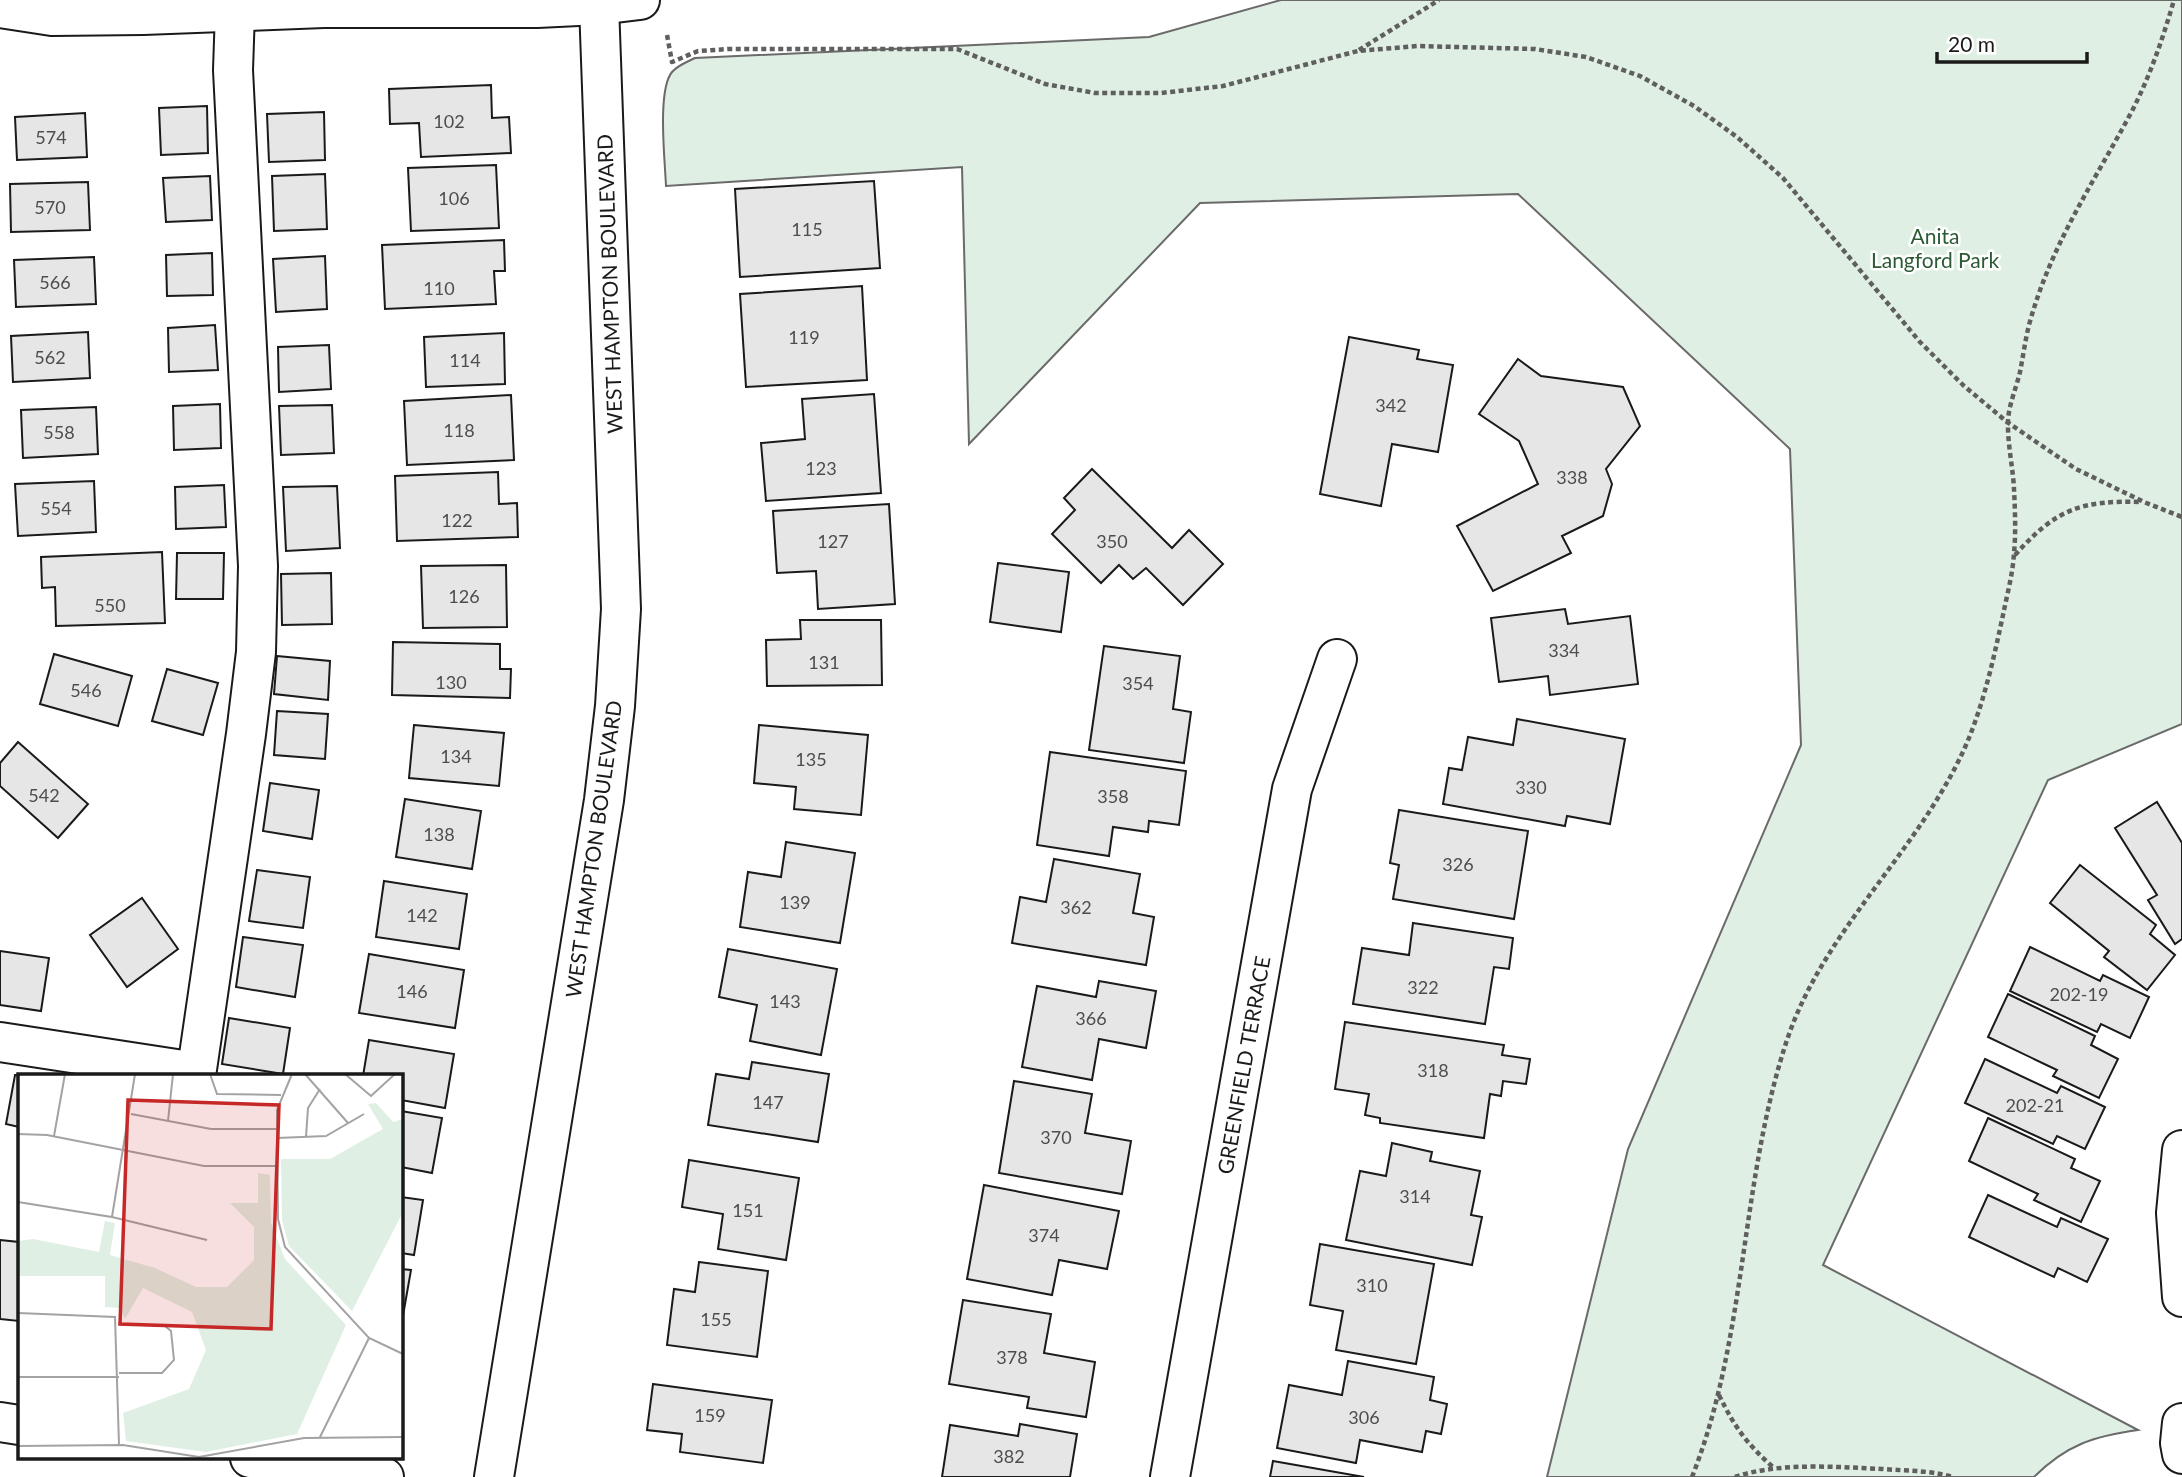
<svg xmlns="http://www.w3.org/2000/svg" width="2182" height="1477" font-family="Lato,sans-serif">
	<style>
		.green { fill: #e0efe3; stroke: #6a6a6a; stroke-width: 2 }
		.building { fill: #e6e6e6; stroke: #1a1a1a; stroke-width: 2 }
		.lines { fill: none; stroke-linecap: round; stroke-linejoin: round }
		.minor-casing { stroke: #1a1a1a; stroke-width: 42 }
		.path { stroke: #5f5f5f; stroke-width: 4.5; stroke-dasharray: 5 3.5; stroke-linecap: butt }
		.minor { stroke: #fff; stroke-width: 38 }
		.labels { text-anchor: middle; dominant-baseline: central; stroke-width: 5; stroke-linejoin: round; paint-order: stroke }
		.number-label { font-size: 18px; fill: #4d4d4d }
		.park-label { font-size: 21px; fill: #2b5a34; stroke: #fff }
		.street-label { font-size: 21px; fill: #1a1a1a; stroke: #fff }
		.inset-road { fill: none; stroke: #a3a3a3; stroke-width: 2 }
		.view { fill: #c62828; fill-opacity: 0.15; stroke: #c62828; stroke-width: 3.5 }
		.inset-edge { fill: none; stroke: #1a1a1a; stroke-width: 3.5 }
	</style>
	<rect width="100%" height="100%" fill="#fff"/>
	<!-- green -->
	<path class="green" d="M1281,0H2182V724L2048,780L1823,1265L2138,1430C2094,1436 2066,1445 2034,1477H1547L1628,1149L1801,745L1790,449L1518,194L1200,203L969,444L962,167L666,186C665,161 657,90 672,72C678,65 687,62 695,58L1149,37Z"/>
	<!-- building -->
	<g class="building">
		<polygon points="491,85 492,118 509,117 511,153 421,157 419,123 390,124 389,89"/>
		<polygon points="207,106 208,153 161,155 159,108"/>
		<polygon points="324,112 325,160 269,162 267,114"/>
		<polygon points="85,113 87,157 17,160 15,117"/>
		<polygon points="496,165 499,228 411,231 408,168"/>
		<polygon points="325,174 327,229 274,231 272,176"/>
		<polygon points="210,176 212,220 166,222 163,178"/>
		<polygon points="874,181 880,268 740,277 735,189"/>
		<polygon points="88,182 90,230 11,232 10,184"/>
		<polygon points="504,240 505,271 494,271 496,304 385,309 382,245"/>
		<polygon points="212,253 213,295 167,296 166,255"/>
		<polygon points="325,256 327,309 276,312 273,259"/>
		<polygon points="94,257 96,304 16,307 14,260"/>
		<polygon points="862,286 867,380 746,387 740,294"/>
		<polygon points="215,325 218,370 169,372 168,328"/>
		<polygon points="88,332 90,378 13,382 11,336"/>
		<polygon points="504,333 505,384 426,387 424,337"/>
		<polygon points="1349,337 1419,350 1417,359 1453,365 1438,452 1392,444 1381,506 1320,494"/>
		<polygon points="329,345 331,389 279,392 278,347"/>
		<polygon points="1518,359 1541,376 1623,387 1640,426 1606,469 1612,484 1603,516 1562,536 1571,553 1493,591 1457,526 1538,484 1519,441 1479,414"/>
		<polygon points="874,394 881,493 766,501 761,443 805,439 802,399"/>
		<polygon points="511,395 514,460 407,465 404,401"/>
		<polygon points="220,404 221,448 174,450 173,406"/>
		<polygon points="332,405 334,453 281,455 279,406"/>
		<polygon points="96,407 98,454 23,458 21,410"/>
		<polygon points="1092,469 1172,548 1189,530 1223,564 1183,605 1146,568 1133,579 1119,565 1101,583 1052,534 1075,510 1064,498"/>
		<polygon points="498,472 499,504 517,503 518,537 397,541 395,476"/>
		<polygon points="94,481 96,532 18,536 15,484"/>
		<polygon points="224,485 226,527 176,529 175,487"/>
		<polygon points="337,486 340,548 286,551 283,487"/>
		<polygon points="889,504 895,604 818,609 816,571 777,573 773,511"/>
		<polygon points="162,552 165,623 56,626 55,587 42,588 41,557"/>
		<polygon points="177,553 224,553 223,599 176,599"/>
		<polygon points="998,563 1069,572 1061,632 990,622"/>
		<polygon points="506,565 507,627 423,628 421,566"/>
		<polygon points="331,573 332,624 282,625 281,574"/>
		<polygon points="1565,609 1568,624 1630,616 1638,684 1550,695 1548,676 1499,682 1491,618"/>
		<polygon points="800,620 881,620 882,685 767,686 766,640 801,639"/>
		<polygon points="393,642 500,644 500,669 511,669 510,698 392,695"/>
		<polygon points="1104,646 1180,656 1173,709 1191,712 1184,763 1089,750"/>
		<polygon points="54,654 132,676 118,726 40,704"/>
		<polygon points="277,656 330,661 328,700 274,694"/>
		<polygon points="167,669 218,683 203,735 152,721"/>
		<polygon points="277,711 328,714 325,759 274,755"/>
		<polygon points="1517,719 1625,739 1610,824 1567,816 1565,826 1443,804 1449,768 1462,770 1468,737 1513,745"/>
		<polygon points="414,725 504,733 499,786 409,778"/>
		<polygon points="759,725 868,735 861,815 794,809 796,787 754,783"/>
		<polygon points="18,742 88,804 58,838 0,786 0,763"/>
		<polygon points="1050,752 1186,771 1179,825 1149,821 1148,832 1113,827 1109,856 1037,845"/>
		<polygon points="270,783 319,790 312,839 263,831"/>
		<polygon points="405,799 481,811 472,869 396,857"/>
		<polygon points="2157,802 2182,843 2182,939 2175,944 2148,900 2157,895 2115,828"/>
		<polygon points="1399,810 1528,831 1514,919 1393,899 1399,865 1390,863"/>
		<polygon points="786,842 855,853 840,943 740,927 748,872 781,877"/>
		<polygon points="1054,859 1140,874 1133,913 1154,917 1146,965 1012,943 1020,897 1046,902"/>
		<polygon points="2080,865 2156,925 2150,934 2175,955 2147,990 2104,957 2109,951 2050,903"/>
		<polygon points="257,870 310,877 303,928 249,921"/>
		<polygon points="384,881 467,894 459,949 376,937"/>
		<polygon points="142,898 178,949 127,987 90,935"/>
		<polygon points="1413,923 1513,938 1509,969 1494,967 1485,1024 1353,1004 1362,948 1409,955"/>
		<polygon points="243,937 303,945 295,997 236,987"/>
		<polygon points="2030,947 2100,981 2103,975 2149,997 2130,1038 2101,1024 2097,1032 2010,991"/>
		<polygon points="728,949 837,969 821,1055 750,1041 757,1005 719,997"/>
		<polygon points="0,951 49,958 41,1011 0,1005"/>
		<polygon points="369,954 464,970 455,1028 359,1013"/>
		<polygon points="1099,981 1156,991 1146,1048 1099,1039 1092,1080 1022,1067 1037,986 1096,997"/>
		<polygon points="2008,994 2095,1036 2091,1045 2118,1059 2099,1098 2053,1076 2057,1070 1988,1037"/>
		<polygon points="229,1018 290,1028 283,1074 222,1064"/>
		<polygon points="1345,1022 1504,1045 1502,1055 1530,1059 1526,1084 1503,1081 1501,1096 1490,1094 1484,1138 1380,1123 1380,1118 1365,1115 1369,1094 1335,1089"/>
		<polygon points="369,1040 454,1054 445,1108 401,1100 401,1076 363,1076"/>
		<polygon points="1985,1059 2057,1093 2061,1086 2105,1107 2085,1149 2057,1136 2053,1144 1965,1103"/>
		<polygon points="752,1062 829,1074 818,1142 708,1125 716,1074 749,1079"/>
		<polygon points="15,1075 24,1076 19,1076 19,1127 6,1124"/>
		<polygon points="1014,1081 1092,1094 1085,1133 1131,1141 1122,1194 999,1173"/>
		<polygon points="401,1111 442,1118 432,1173 401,1167"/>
		<polygon points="1988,1118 2075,1159 2071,1168 2100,1181 2081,1222 2034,1200 2038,1194 1969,1161"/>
		<polygon points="1392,1143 1432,1152 1430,1161 1480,1171 1471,1215 1482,1217 1472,1265 1346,1240 1360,1171 1386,1176"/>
		<polygon points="689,1160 799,1178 786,1260 718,1249 723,1214 682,1207"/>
		<polygon points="984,1185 1119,1211 1107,1269 1059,1260 1052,1295 967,1279"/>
		<polygon points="1988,1195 2057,1227 2061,1218 2108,1239 2087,1282 2058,1268 2054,1277 1969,1237"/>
		<polygon points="401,1197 423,1200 414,1255 401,1253"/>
		<polygon points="0,1240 19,1242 19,1321 0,1319"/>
		<polygon points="1320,1244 1434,1264 1416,1364 1336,1350 1343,1311 1310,1305"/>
		<polygon points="699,1262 768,1271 757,1357 667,1345 674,1289 695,1292"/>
		<polygon points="401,1269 411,1270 401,1327"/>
		<polygon points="963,1300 1051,1314 1044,1353 1095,1362 1086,1417 1027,1408 1029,1397 949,1384"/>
		<polygon points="1348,1361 1434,1377 1430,1400 1447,1404 1441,1434 1426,1431 1422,1452 1360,1440 1356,1463 1277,1448 1289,1385 1342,1395"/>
		<polygon points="653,1384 772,1400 763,1463 680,1452 682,1434 647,1430"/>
		<polygon points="1020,1424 1077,1434 1070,1477 942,1477 950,1425 1018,1436"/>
		<polygon points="1273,1461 1364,1477 1270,1477"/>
	</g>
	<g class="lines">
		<defs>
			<g id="minor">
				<polyline points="0,8 52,16 143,15 324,8 537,8 599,5 640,0"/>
				<polyline points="0,1042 196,1072"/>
				<polyline points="196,1076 246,734 256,652 258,566 233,70 235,11"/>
				<polyline points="2182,1150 2176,1213 2182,1297"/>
				<polyline points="0,1422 19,1425"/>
				<polyline points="2182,1423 2180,1443 2182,1454"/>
				<polyline points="250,1458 384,1477"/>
				<polyline points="494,1477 604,800 615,706 621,609 599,5"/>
				<polyline points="1170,1477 1292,789 1337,659"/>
			</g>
		</defs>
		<!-- minor casing -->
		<use href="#minor" class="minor-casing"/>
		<!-- path -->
		<g class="path">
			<polyline points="667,35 672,62 698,51 729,49 957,49 1045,84 1095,93 1161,93 1223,86 1358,51 1417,46 1535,49 1586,57 1640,76 1694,106 1737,137 1783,178 1920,342 1963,385 2007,422 2076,469 2144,502 2182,517"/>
			<polyline points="1359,50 1439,0"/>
			<path d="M2015,555C2056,509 2081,500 2142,502"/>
			<path d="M1719,1395C1735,1428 1747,1444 1774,1468"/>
			<path d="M1692,1477C1747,1338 1740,1184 1786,1043C1823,928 1923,849 1969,738C1985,698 1994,657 2003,615C2007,595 2013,573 2014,553C2016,532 2015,510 2014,489C2013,468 2008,447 2008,426C2007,409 2016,389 2020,372C2023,357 2025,341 2029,325C2051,244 2093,184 2132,111C2150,76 2163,38 2174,0"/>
			<path d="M1735,1477C1779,1462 1836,1467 1882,1469C1907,1471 1928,1470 1953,1477"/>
		</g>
		<!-- minor -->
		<use href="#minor" class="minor"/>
	</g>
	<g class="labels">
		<!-- number labels -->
		<g class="number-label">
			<text x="449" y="121">102</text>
			<text x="51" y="137">574</text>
			<text x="454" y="198">106</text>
			<text x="50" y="207">570</text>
			<text x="807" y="229">115</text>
			<text x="55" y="282">566</text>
			<text x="439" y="288">110</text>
			<text x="804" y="337">119</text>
			<text x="50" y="357">562</text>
			<text x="465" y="360">114</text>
			<text x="1391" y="405">342</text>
			<text x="459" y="430">118</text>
			<text x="59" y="432">558</text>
			<text x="821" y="468">123</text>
			<text x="1572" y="477">338</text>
			<text x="56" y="508">554</text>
			<text x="457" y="520">122</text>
			<text x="833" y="541">127</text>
			<text x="1112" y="541">350</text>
			<text x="464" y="596">126</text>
			<text x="110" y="605">550</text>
			<text x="1564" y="650">334</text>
			<text x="824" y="662">131</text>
			<text x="451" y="682">130</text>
			<text x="1138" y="683">354</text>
			<text x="86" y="690">546</text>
			<text x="456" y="756">134</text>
			<text x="811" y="759">135</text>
			<text x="1531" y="787">330</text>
			<text x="44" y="795">542</text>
			<text x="1113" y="796">358</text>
			<text x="439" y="834">138</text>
			<text x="1458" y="864">326</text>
			<text x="795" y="902">139</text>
			<text x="1076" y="907">362</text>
			<text x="422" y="915">142</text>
			<text x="1423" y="987">322</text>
			<text x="412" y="991">146</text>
			<text x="2079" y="994">202-19</text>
			<text x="785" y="1001">143</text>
			<text x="1091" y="1018">366</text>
			<text x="1433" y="1070">318</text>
			<text x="768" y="1102">147</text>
			<text x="2035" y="1105">202-21</text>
			<text x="1056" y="1137">370</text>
			<text x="1415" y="1196">314</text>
			<text x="748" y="1210">151</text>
			<text x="1044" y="1235">374</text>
			<text x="1372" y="1285">310</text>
			<text x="716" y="1319">155</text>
			<text x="1012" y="1357">378</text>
			<text x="710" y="1415">159</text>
			<text x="1364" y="1417">306</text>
			<text x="1009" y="1456">382</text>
		</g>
		<!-- park labels -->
		<g class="park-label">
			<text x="1935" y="235">Anita<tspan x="1935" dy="24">Langford Park</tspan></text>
		</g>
		<!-- street labels -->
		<g class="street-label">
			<text transform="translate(609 284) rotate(-92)">WEST HAMPTON BOULEVARD</text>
			<text transform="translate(593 849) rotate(-82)">WEST HAMPTON BOULEVARD</text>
			<text transform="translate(1243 1065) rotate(-80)">GREENFIELD TERRACE</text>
		</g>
	</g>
	<!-- overview -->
	<g transform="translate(18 1074)">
		<rect width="385" height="385" fill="#fff"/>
		<path d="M358,29L375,48L385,45V138L334,237L271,172L264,146L263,85H312L365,55L350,30ZM240,99L252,101L253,149L267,185L328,251L279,360L188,378L108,367L105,339L171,315L188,276L174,238L125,214L107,245L102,234L87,233V202H0V167L15,165L81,178L87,147L97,149L92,181L137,194L178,213H209L236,186V153L212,129H240Z" fill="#e0efe3"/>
		<path class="inset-road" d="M192,0L199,20L263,21M274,0L259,36L260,145L267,173L351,264L385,280M287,0L330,49M327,0L353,22L377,0M113,40L193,55H259M150,47L155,0M0,60L29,61L186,92H258M36,62L47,0M288,63L290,34L302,15M259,64L308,62L346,40M0,128L94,143L117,0M94,143L189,166M0,239L97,243L101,371M101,250L147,252L153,257L156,286L144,299H101M0,303H101M302,363L351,264M0,372L105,371L181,383L286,364L385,363"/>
		<path class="view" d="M110,26L261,31L253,255L102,250Z"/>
		<rect width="385" height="385" class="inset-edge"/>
	</g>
	<!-- scale -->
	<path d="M1937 52v10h150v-10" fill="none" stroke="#1a1a1a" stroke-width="3.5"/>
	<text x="1948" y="52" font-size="21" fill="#1a1a1a" stroke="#ffffff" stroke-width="5" paint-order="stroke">20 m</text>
</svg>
